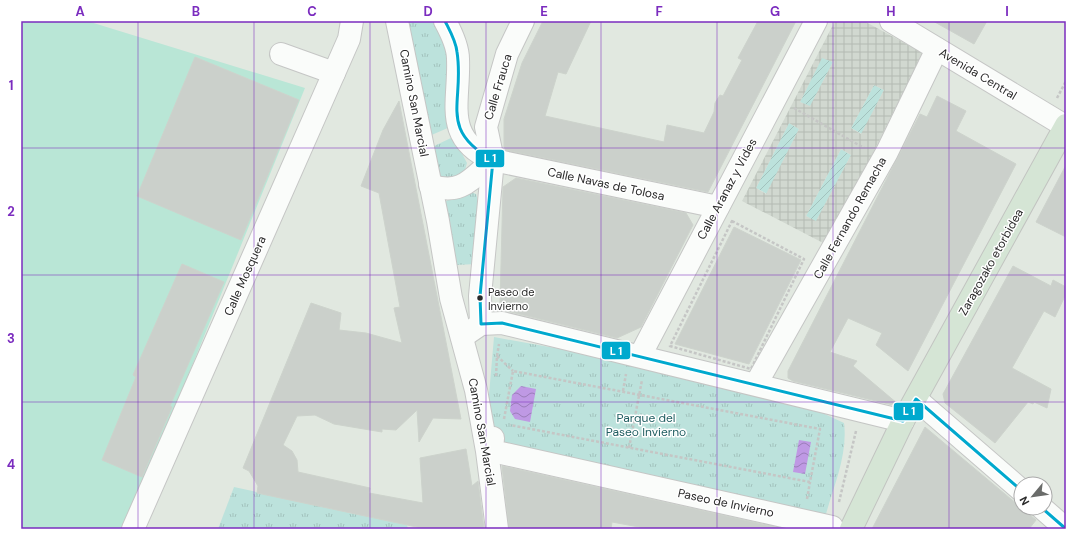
<svg xmlns="http://www.w3.org/2000/svg" width="1087" height="550" font-family="'DM Sans',sans-serif">
	<style>
		.grass { fill: url(#grass-tufts) }
		.garden { fill: url(#garden-furrows) }
		.pitch { fill: #b9e6d6 }
		.plaza { fill: url(#plaza-grid); fill-rule: evenodd }
		.water { fill: url(#water-waves) }
		.building { fill: #cbd0cb; stroke: #cdd3cc }
		.lines { fill: none; stroke-linecap: round; stroke-linejoin: round }
		.minor-casing { stroke: #c5c6c5; stroke-width: 24 }
		.major-casing { stroke: #c2c4c1; stroke-width: 24 }
		.path { stroke: #c5c6c5; stroke-width: 2.5; stroke-dasharray: 3 2; stroke-linecap: butt }
		.minor { stroke: #fafcfa; stroke-width: 22 }
		.major { stroke: #d5e5d5; stroke-width: 22 }
		.bus-1-casing { stroke: #fff; stroke-width: 6 }
		.bus-1 { stroke: #00a9ce; stroke-width: 3 }
		.grid { fill: none; stroke: #7b2cbf; stroke-width: 1; stroke-opacity: 0.55 }
		.bus-dot { fill: #2a2a2a; stroke: #fff; stroke-width: 1.5 }
		.labels { text-anchor: middle; dominant-baseline: central; stroke-width: 3; stroke-linejoin: round; paint-order: stroke }
		.bus-label { font-size: 11px; fill: #2a2a2a; stroke: #fff; text-anchor: start }
		.street-label { font-size: 12px; fill: #2a2a2a; stroke: #fff }
		.park-label { font-size: 12px; fill: #1f5e61; stroke: #fff }
		.line-badge { stroke: #fff; stroke-width: 1.5 }
		.badge-label { font-size: 11px; text-anchor: middle; font-weight: bold; fill: #fff }
		.neatline { fill: none; stroke: #7b2cbf; stroke-width: 1.5 }
		.grid-label { font-size: 13px; text-anchor: middle; font-weight: bold; fill: #7b2cbf }
	</style>
	<defs>
		<pattern id="grass-tufts" width="24" height="20" patternUnits="userSpaceOnUse"><rect width="24" height="20" fill="#bce2dc"/><path d="M3 7l-1-3M5 7V3M7 7l1-3M15 17l-1-3M17 17v-4M19 17l1-3" fill="none" stroke="#a2c2bd"/></pattern>
		<pattern id="garden-furrows" width="10" height="10" patternUnits="userSpaceOnUse"><rect width="10" height="10" fill="#bce2dc"/><path d="M-1 1l2-2M0 10L10 0M9 11l2-2" fill="none" stroke="#a2c2bd"/></pattern>
		<pattern id="plaza-grid" width="8" height="8" patternUnits="userSpaceOnUse"><rect width="8" height="8" fill="#d1d8d0"/><path d="M0 4h8M4 0v8" fill="none" stroke="#b4bab3"/></pattern>
		<pattern id="water-waves" width="16" height="10" patternUnits="userSpaceOnUse"><rect width="16" height="10" fill="#bf99e4"/><path d="M0 5q4-4 8 0t8 0" fill="none" stroke="#9b7db9"/></pattern>
	</defs>
	<rect width="100%" height="100%" fill="#e1e8e0"/>
	<!-- grass -->
	<g class="grass">
		<polygon points="404,21 438,21 447,40 450,127 427,137"/>
		<polygon points="453,137 467,163 463,177 436,178 430,148"/>
		<polygon points="470,192 476,194 477,197 477,264 455,265 445,202 448,200 461,198"/>
		<path d="M494,337L643,364L816,410L844,423C848,454 834,485 826,514L800,521L484,452Z"/>
		<polygon points="234,487 407,525 408,529 218,529"/>
	</g>
	<!-- garden -->
	<g class="garden">
		<polygon points="822,57 833,62 810,107 800,102"/>
		<polygon points="874,85 884,90 862,134 851,128"/>
		<polygon points="789,123 799,129 767,194 756,188"/>
		<polygon points="841,149 851,155 816,222 806,216"/>
	</g>
	<!-- pitch -->
	<polygon class="pitch" points="21,21 87,21 305,88 144,484 120,529 21,529"/>
	<!-- plaza -->
	<path class="plaza" d="M835,21H864L923,53L827,245L742,201ZM822,58L833,62L810,106L800,102ZM874,85L884,90L861,134L851,128ZM789,123L799,129L766,194L756,188ZM841,149L851,155L816,221L806,216Z"/>
	<!-- water -->
	<g class="water">
		<polygon points="521,386 536,389 530,422 515,419 510,411 512,395"/>
		<polygon points="799,440 811,442 805,474 793,472"/>
	</g>
	<!-- building -->
	<g class="building">
		<polygon points="543,21 591,21 566,74 558,72 545,116 664,142 667,125 704,133 714,112 715,103 720,95 723,96 742,60 738,58 758,21 796,21 708,192 506,150 504,147 504,119 522,63"/>
		<polygon points="933,21 987,21 974,44"/>
		<polygon points="195,57 299,100 241,240 137,196"/>
		<polygon points="937,96 966,111 956,131 1016,164 908,371 876,345 882,333 848,318 830,352 857,361 853,366 898,404 897,406 793,381 788,378 788,371 920,114 927,117"/>
		<polygon points="399,101 461,419 433,418 419,442 417,410 396,430 382,429 382,432 334,424 315,415 297,416 283,445 292,451 297,460 298,472 370,488 369,493 423,503 420,458 466,449 472,486 478,481 484,529 426,529 257,493 258,486 249,471 243,468 311,303 341,313 339,330 366,333 402,343 394,308 400,307 379,193 361,186 383,130"/>
		<polygon points="1066,165 1066,237 1036,222"/>
		<polygon points="516,178 686,213 693,225 641,327 617,338 507,311 500,303 503,187"/>
		<polygon points="734,227 801,260 749,364 675,344"/>
		<polygon points="182,264 224,282 170,406 172,407 142,477 102,460 136,377 133,375"/>
		<polygon points="1013,266 1051,286 1053,280 1066,287 1066,294 1055,317 1044,311 1012,368 1051,389 1047,408 1034,402 1033,404 1028,402 995,443 945,403 943,394"/>
		<polygon points="925,427 1036,520 1029,529 872,529"/>
		<polygon points="502,466 780,528 780,529 650,529 612,522 611,529 509,529"/>
	</g>
	<g class="lines">
		<defs>
			<g id="minor">
				<polyline points="397,21 438,221 451,298 476,390 487,451 497,529"/>
				<path d="M445,21C451,32 458,46 458,59C460,102 442,138 493,160L718,207"/>
				<polyline points="891,21 1065,126"/>
				<polyline points="281,54 334,73"/>
				<path d="M430,185C461,196 471,179 493,160"/>
				<polyline points="481,324 480,296 493,160 486,127 507,54 523,21"/>
				<polyline points="462,337 481,324 502,323 903,421"/>
				<polyline points="640,356 816,21"/>
				<polyline points="756,384 887,152 937,49"/>
				<polyline points="916,399 1021,490"/>
				<polyline points="493,438 492,451 832,527"/>
				<polyline points="1042,508 1066,529"/>
				<polyline points="133,529 349,39 352,21"/>
			</g>
			<polyline id="major" points="851,529 903,421 1066,125"/>
		</defs>
		<!-- minor casing -->
		<use href="#minor" class="minor-casing"/>
		<!-- major casing -->
		<use href="#major" class="major-casing"/>
		<!-- path -->
		<g class="path">
			<polyline points="1057,98 1066,81"/>
			<polyline points="794,108 864,148"/>
			<polygon points="732,221 804,259 751,369 670,346"/>
			<polyline points="497,356 499,344"/>
			<polyline points="496,376 497,356 513,371"/>
			<polyline points="623,391 626,374"/>
			<polyline points="504,419 513,371 820,429 810,482 510,425"/>
			<polyline points="629,448 642,380"/>
			<polyline points="807,499 810,482"/>
			<polyline points="839,502 856,431"/>
		</g>
		<!-- minor -->
		<use href="#minor" class="minor"/>
		<!-- major -->
		<use href="#major" class="major"/>
		<defs>
			<g id="bus-1">
				<path d="M445,21C450,31 456,41 457,52C465,102 437,129 493,160L480,296L481,324L502,323L903,421L916,399L1021,490"/>
				<polyline points="1042,508 1066,529"/>
			</g>
		</defs>
		<!-- bus-1 casing -->
		<use href="#bus-1" class="bus-1-casing"/>
		<!-- bus-1 -->
		<use href="#bus-1" class="bus-1"/>
	</g>
	<!-- grid -->
	<path class="grid" d="M138,21V529M254,21V529M370,21V529M486,21V529M601,21V529M717,21V529M833,21V529M949,21V529M21,148H1066M21,275H1066M21,402H1066"/>
	<!-- markers -->
	<circle class="bus-dot" cx="480" cy="298" r="3.5"/>
	<g class="labels">
		<!-- bus labels -->
		<g class="bus-label">
			<text x="488" y="292">Paseo de<tspan x="488" dy="14">Invierno</tspan></text>
		</g>
		<!-- street labels -->
		<g class="street-label">
			<text transform="translate(978 74) rotate(31)">Avenida Central</text>
			<text transform="translate(498 87) rotate(-73)">Calle Frauca</text>
			<text transform="translate(414 103) rotate(79)">Camino San Marcial</text>
			<text transform="translate(606 184) rotate(12)">Calle Navas de Tolosa</text>
			<text transform="translate(727 189) rotate(-62)">Calle Aranaz y Vides</text>
			<text transform="translate(850 218) rotate(-61)">Calle Fernando Remacha</text>
			<text transform="translate(991 262) rotate(-61)">Zaragozako etorbidea</text>
			<text transform="translate(245 276) rotate(-66)">Calle Mosquera</text>
			<text transform="translate(482 432) rotate(80)">Camino San Marcial</text>
			<text transform="translate(726 503) rotate(12)">Paseo de Invierno</text>
		</g>
		<!-- park labels -->
		<g class="park-label">
			<text x="646" y="418">Parque del<tspan x="646" dy="14">Paseo Invierno</tspan></text>
		</g>
	</g>
	<g class="line-badge">
		<rect x="475" y="149" width="30" height="19" rx="4" fill="#00a9ce"/>
		<rect x="601" y="341" width="30" height="19" rx="4" fill="#00a9ce"/>
		<rect x="893" y="402" width="31" height="19" rx="4" fill="#00a9ce"/>
	</g>
	<g class="badge-label">
		<text x="490" y="162">L 1</text>
		<text x="616" y="355">L 1</text>
		<text x="909" y="415">L 1</text>
	</g>
	<!-- border -->
	<rect width="1087" height="550" fill="none" stroke="#ffffff" stroke-width="44"/>
	<!-- north arrow -->
	<g transform="translate(1033 496) rotate(241)"><circle r="19" fill="#ffffff" stroke="#aaaaaa"/>
	<path d="M0-3L7 15L0 10L-7 15Z" fill="#6a6c6a"/>
	<text y="-6" font-size="11" font-weight="bold" text-anchor="middle" fill="#2a2a2a">N</text>
	</g>
	<rect x="22" y="22" width="1043" height="506" class="neatline"/>
	<g class="grid-label">
		<text x="80" y="16">A</text>
		<text x="196" y="16">B</text>
		<text x="312" y="16">C</text>
		<text x="428" y="16">D</text>
		<text x="544" y="16">E</text>
		<text x="659" y="16">F</text>
		<text x="775" y="16">G</text>
		<text x="891" y="16">H</text>
		<text x="1007" y="16">I</text>
		<text x="11" y="90">1</text>
		<text x="11" y="216">2</text>
		<text x="11" y="343">3</text>
		<text x="11" y="469">4</text>
	</g>
</svg>
